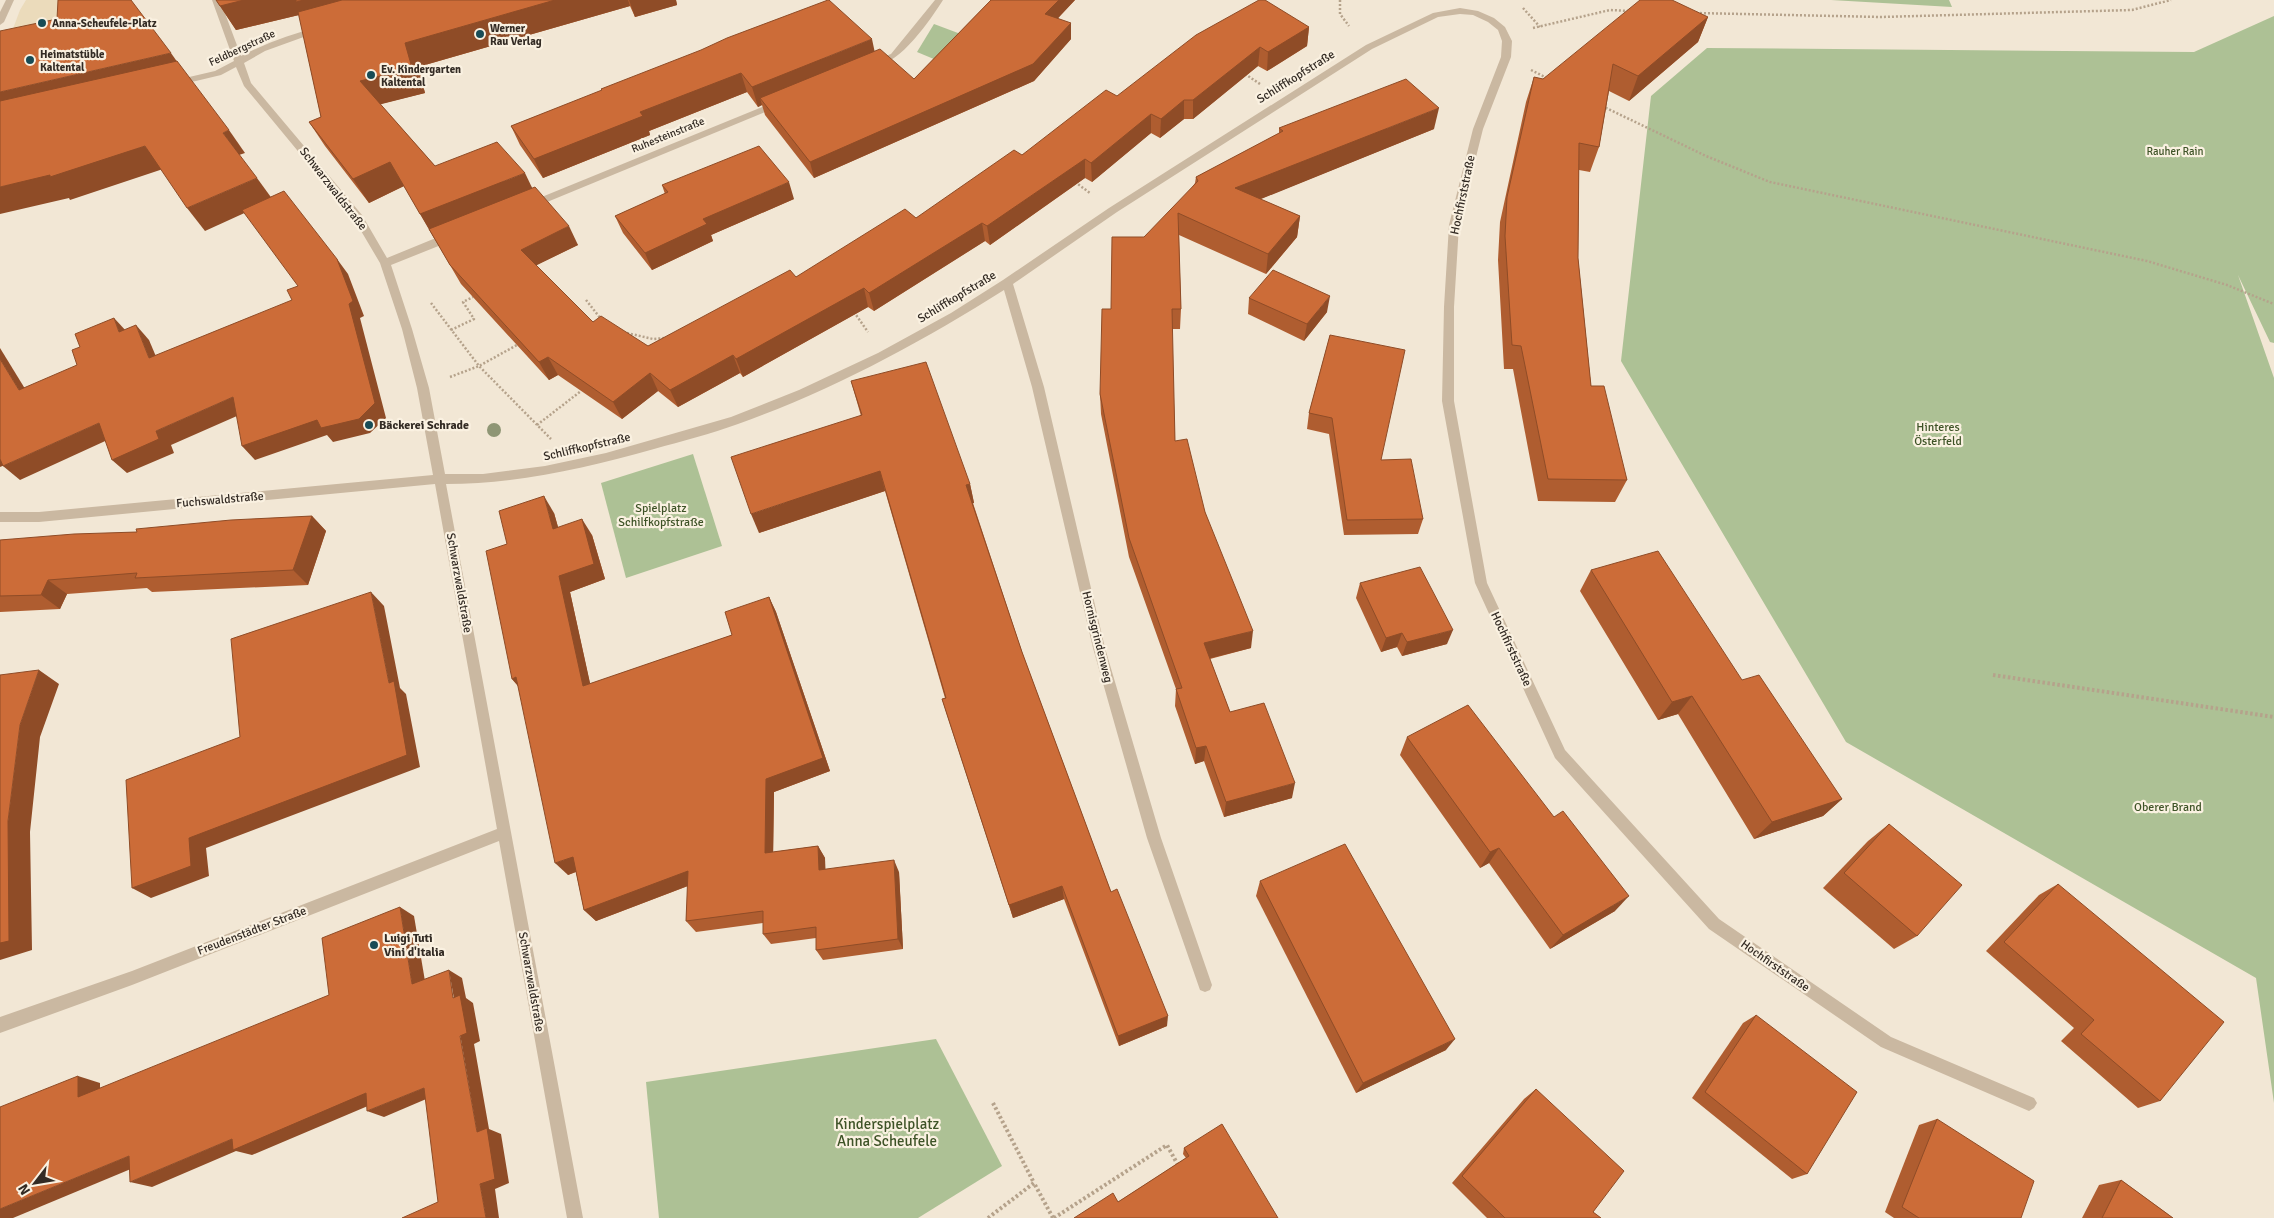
<svg xmlns="http://www.w3.org/2000/svg" width="2274" height="1218" font-family="Signika,sans-serif">
	<style>
		.green { fill: #adc195 }
		.plaza { fill: #ebdbbb }
		.lines { fill: none; stroke-linecap: round; stroke-linejoin: round }
		.path-far1 { stroke: #b5a28b; stroke-width: 2.5; stroke-dasharray: 2 2; stroke-linecap: butt }
		.path { stroke: #b5a28b; stroke-width: 4; stroke-dasharray: 2.5 2.5; stroke-linecap: butt }
		.street { fill: #cab8a1; fill-rule: evenodd }
		.tree { fill: #8f9675 }
		.wall { fill: #af5d30 }
		.shaded-wall { fill: #8f4c27 }
		.building { fill: #cc6c38; stroke: #8f4c27 }
		.poi-dot { fill: #184c56; stroke: #faf1e1; stroke-width: 2 }
		.labels { text-anchor: middle; dominant-baseline: central; stroke-width: 4.5; stroke-linejoin: round; paint-order: stroke }
		.far-poi-label { font-size: 11px; font-weight: bold; fill: #332b24; stroke: #faf1e1; text-anchor: start }
		.far-street-label { font-size: 11px; fill: #332b24; stroke: #faf1e1 }
		.far-park-label { font-size: 11px; fill: #3e5327; stroke: #faf1e1 }
		.street-label { font-size: 12px; fill: #332b24; stroke: #faf1e1 }
		.poi-label { font-size: 12px; font-weight: bold; fill: #332b24; stroke: #faf1e1; text-anchor: start }
		.park-label { font-size: 12px; fill: #3e5327; stroke: #faf1e1 }
		.near-park-label { font-size: 15px; fill: #3e5327; stroke: #faf1e1 }
	</style>
	<rect width="100%" height="100%" fill="#f2e7d5"/>
	<!-- green -->
	<g class="green">
		<polygon points="1831,0 1949,0 1952,7"/>
		<polygon points="2274,16 2274,343 2270,342 2238,275 2274,378 2274,1103 2256,978 1846,742 1621,361 1651,96 1707,48 2194,52"/>
		<polygon points="934,24 966,36 941,62 917,52"/>
		<polygon points="693,454 722,546 626,578 601,483"/>
		<polygon points="936,1039 1002,1166 918,1218 659,1218 646,1082"/>
	</g>
	<!-- plaza -->
	<polygon class="plaza" points="26,0 74,0 59,43 11,34 20,10"/>
	<g class="lines">
		<!-- path-far1 -->
		<g class="path-far1">
			<polyline points="1340,0 1340,14 1349,26"/>
			<polyline points="1523,8 1540,27"/>
			<polyline points="1696,13 1881,17 2132,10 2171,0"/>
			<polyline points="1533,28 1610,10 1629,11"/>
			<polyline points="1531,70 1547,78"/>
			<polyline points="1245,74 1260,84"/>
			<polyline points="1602,106 1706,156 1770,182 2147,261 2227,285 2274,304"/>
			<polyline points="1075,182 1090,193"/>
			<polyline points="586,300 601,319"/>
			<polyline points="431,303 479,366 551,439"/>
			<polyline points="854,312 868,332"/>
			<polyline points="451,330 474,319 463,302 473,297"/>
			<polyline points="627,333 653,339 665,338"/>
			<polyline points="450,377 479,366 517,345"/>
			<polyline points="537,425 581,391"/>
		</g>
		<!-- path -->
		<g class="path">
			<polyline points="1993,675 2274,717"/>
			<polyline points="993,1103 1034,1183"/>
			<polyline points="988,1218 1034,1183 1053,1218"/>
			<polyline points="1054,1218 1167,1145 1179,1167"/>
		</g>
		<!-- street -->
		<g class="street">
			<polygon points="6,0 14,0 4,22 0,25 0,12"/>
			<path d="M212,0H220L241,56C266,43 292,34 319,27L323,30L265,51L244,63L251,83L362,215L387,258L448,233L452,232L457,236L456,239L391,265L412,329L429,388L445,474H483L545,466L606,453L731,417L799,390L878,353L951,313L1003,280L1109,208L1366,45L1433,13L1460,8L1478,11L1494,18L1505,27L1512,41L1511,57L1483,129L1459,225L1454,307V401L1487,583L1565,750L1719,919L1891,1037L2034,1098L2037,1103L2034,1108L2029,1111L1881,1047L1709,929L1555,758L1475,583L1442,401L1444,307L1449,225L1473,129L1501,57L1502,41L1498,30L1488,22L1473,15L1460,14L1438,17L1372,49L1117,212L1013,284L1044,387L1105,648L1161,838L1212,985L1210,990L1205,992L1200,990L1147,838L1093,648L1032,387L1004,290C920,343 831,391 738,424C711,434 682,441 654,449C586,468 518,484 446,484L583,1218H567L499,841L132,985L0,1033V1017L132,971L497,829L435,484L39,522H0V512H39L433,475L417,388L402,329L380,263L354,219L244,86L236,67L221,75L175,86L170,83L172,81L215,71L234,61Z"/>
			<path d="M935,0H943C931,19 897,69 873,65V61L891,54Z"/>
			<polygon points="779,100 784,103 782,105 535,207 531,208 526,205 527,203"/>
		</g>
	</g>
	<!-- trees -->
	<circle class="tree" cx="494" cy="430" r="7"/>
	<!-- wall -->
	<g class="wall">
		<polygon points="216,0 676,0 677,5 635,17 630,6 418,67 425,93 380,104 435,166 532,188 578,245 536,265 593,322 648,346 796,277 916,218 1022,155 1117,96 1309,27 1307,46 1267,71 1258,66 1193,119 1184,119 1160,138 1151,133 1092,182 1085,178 990,245 985,241 874,311 868,307 743,377 740,373 678,407 658,391 622,419 558,375 549,380 461,284 404,186 369,203 325,146 309,122 321,117 299,15 236,30"/>
		<polygon points="991,0 1075,0 1058,18 1071,39 1034,81 814,178 765,115 762,105 758,107 747,92 649,131 650,135 543,178 520,145 511,126 602,91 601,89 874,51 914,79"/>
		<polygon points="1708,17 1698,42 1629,101 1609,91 1599,147 1590,172 1579,170 1578,258 1591,386 1627,480 1615,502 1538,501 1513,369 1504,369 1498,260 1500,222 1526,102 1534,77 1543,79"/>
		<polygon points="1279,128 1434,129 1260,199 1300,216 1297,237 1266,274 1179,235 1181,309 1180,329 1172,329 1175,441 1205,512 1251,648 1210,659 1230,712 1292,798 1224,817 1204,761 1195,764 1175,706 1176,689 1129,557 1101,414 1100,394 1111,309 1195,183 1196,177 1279,134"/>
		<polygon points="662,185 794,199 711,235 713,241 652,270 623,233 615,216 665,194"/>
		<polygon points="1249,298 1327,312 1304,341 1248,314"/>
		<polygon points="1330,335 1381,460 1423,519 1418,534 1344,535 1329,434 1307,429 1309,413"/>
		<polygon points="851,381 970,484 974,503 973,503 1022,652 1111,892 1167,1026 1119,1046 1064,899 1013,918 947,715 942,699 945,698 885,491 759,533 861,416"/>
		<polygon points="554,513 558,527 592,535 605,579 570,592 590,684 732,635 769,597 776,612 830,771 774,792 773,852 818,846 825,858 825,869 899,872 903,949 823,960 816,950 816,938 771,944 763,934 763,923 696,932 686,921 688,886 596,921 584,910 576,872 568,875 518,686 512,679 507,544"/>
		<polygon points="312,516 326,531 308,585 152,592 147,588 67,594 60,609 0,612 0,540 137,532"/>
		<polygon points="1591,570 1742,680 1842,799 1823,816 1754,839 1678,714 1658,720 1580,591"/>
		<polygon points="1360,583 1447,644 1402,656 1397,647 1381,652 1356,598"/>
		<polygon points="1407,737 1554,817 1615,911 1550,949 1489,863 1480,868 1400,755"/>
		<polygon points="1889,824 1917,936 1894,949 1823,888 1868,841"/>
		<polygon points="1260,881 1446,1050 1356,1093 1256,896"/>
		<polygon points="2058,884 2160,1101 2138,1108 2061,1041 2074,1028 1986,951 2039,895"/>
		<polygon points="1756,1015 1807,1174 1792,1179 1692,1098 1743,1023"/>
		<polygon points="1536,1089 1593,1212 1601,1218 1487,1218 1452,1183 1524,1099"/>
		<polygon points="1937,1119 2021,1218 1894,1218 1885,1212 1919,1125"/>
		<polygon points="1184,1148 1278,1218 1118,1202 1186,1158 1183,1154"/>
		<polygon points="2121,1180 2173,1218 2082,1218 2099,1185"/>
	</g>
	<!-- shaded-wall -->
	<g class="shaded-wall">
		<polygon points="244,0 415,0 303,14 236,30 220,6"/>
		<polygon points="555,0 628,0 630,6 418,67 425,93 374,106 360,81 405,43"/>
		<polygon points="629,0 676,0 677,5 635,17"/>
		<polygon points="1059,0 1075,0 1046,31 1045,14"/>
		<polygon points="1708,17 1698,42 1629,101 1638,76"/>
		<polygon points="1071,23 1071,39 1034,81 814,178 810,162"/>
		<polygon points="1309,27 1307,46 1267,71 1268,52"/>
		<polygon points="872,39 876,58 760,98 762,105 758,107 752,87"/>
		<polygon points="1260,47 1258,66 1193,119 1193,100"/>
		<polygon points="171,53 187,76 0,119 0,92"/>
		<polygon points="741,73 747,92 649,131 650,135 543,178 534,159 640,112"/>
		<polygon points="1184,100 1184,119 1160,138 1161,119"/>
		<polygon points="1439,108 1434,129 1234,210 1235,188"/>
		<polygon points="1151,114 1151,133 1092,182 1091,163"/>
		<polygon points="229,130 245,153 239,155 223,133"/>
		<polygon points="145,146 163,169 70,200 69,198 0,214 0,187"/>
		<polygon points="1085,159 1085,178 990,245 987,226"/>
		<polygon points="390,162 404,186 369,203 353,179"/>
		<polygon points="525,173 537,198 434,238 420,214"/>
		<polygon points="257,178 273,200 205,231 187,208"/>
		<polygon points="789,182 794,199 711,235 713,241 652,270 645,253 703,219"/>
		<polygon points="1300,216 1297,237 1266,274 1268,254"/>
		<polygon points="982,223 985,241 874,311 869,293"/>
		<polygon points="569,226 578,245 531,268 521,250"/>
		<polygon points="337,259 348,274 364,316 360,318 386,418 370,433 333,442 327,435 255,460 242,446"/>
		<polygon points="864,288 868,307 743,377 736,359"/>
		<polygon points="1330,296 1327,312 1304,341 1307,324"/>
		<polygon points="114,318 128,333 119,332"/>
		<polygon points="136,325 149,340 163,373 149,358"/>
		<polygon points="0,348 35,405 19,390 0,359"/>
		<polygon points="733,355 740,373 678,407 670,390"/>
		<polygon points="548,357 558,375 549,380 539,362"/>
		<polygon points="650,373 658,391 622,419 613,402"/>
		<polygon points="233,397 246,412 171,445 174,453 127,473 112,460 156,431"/>
		<polygon points="99,423 114,437 20,480 3,466"/>
		<polygon points="0,452 12,462 0,467"/>
		<polygon points="880,471 885,491 759,533 751,514"/>
		<polygon points="970,484 974,503 970,504 966,485"/>
		<polygon points="544,496 554,513 563,545 553,529"/>
		<polygon points="312,516 326,531 308,585 293,570"/>
		<polygon points="582,519 592,535 605,579 570,592 594,701 583,686 559,576"/>
		<polygon points="48,580 67,594 60,609 41,595"/>
		<polygon points="371,592 384,606 400,688 406,694 420,767 206,848 209,876 151,898 132,888 189,838 389,683"/>
		<polygon points="769,597 776,612 830,771 774,792 773,865 765,853"/>
		<polygon points="1453,630 1447,644 1402,656 1407,642"/>
		<polygon points="1253,631 1251,648 1203,660 1204,643"/>
		<polygon points="1402,633 1397,647 1381,652 1386,638"/>
		<polygon points="39,670 59,684 40,737 30,832 32,950 0,960 0,943 8,821 20,725"/>
		<polygon points="516,677 524,693 512,679"/>
		<polygon points="1692,696 1678,714 1658,720 1672,702"/>
		<polygon points="1206,746 1204,761 1195,764 1196,748"/>
		<polygon points="1295,783 1292,798 1224,817 1226,802"/>
		<polygon points="1842,799 1823,816 1754,839 1772,822"/>
		<polygon points="818,846 825,858 826,882 819,870"/>
		<polygon points="1499,848 1489,863 1480,868 1490,852"/>
		<polygon points="573,857 585,868 568,875 555,863"/>
		<polygon points="894,860 899,872 903,949 898,939"/>
		<polygon points="688,871 698,882 596,921 584,910"/>
		<polygon points="1062,886 1064,899 1013,918 1009,905"/>
		<polygon points="1629,896 1615,911 1550,949 1563,935"/>
		<polygon points="400,907 414,916 427,993 412,984"/>
		<polygon points="449,970 462,978 466,998 473,1003 480,1041 474,1044 489,1129 501,1134 509,1183 495,1189 499,1218 486,1218 480,1184 477,1132"/>
		<polygon points="1168,1016 1167,1026 1119,1046 1118,1036"/>
		<polygon points="1455,1039 1446,1050 1356,1093 1363,1083"/>
		<polygon points="78,1076 100,1083 100,1104 78,1097"/>
		<polygon points="424,1088 438,1094 384,1117 367,1111"/>
		<polygon points="366,1093 382,1100 252,1155 236,1151 152,1187 130,1182 232,1139"/>
		<polygon points="129,1156 150,1161 13,1218 0,1218 0,1209"/>
	</g>
	<!-- building -->
	<g class="building">
		<polygon points="58,0 131,0 171,53 0,92 0,31 57,19"/>
		<polygon points="216,0 244,0 220,6"/>
		<polygon points="296,0 304,0 296,2"/>
		<polygon points="342,0 555,0 405,43 412,68 360,81 435,166 497,142 525,173 420,214 390,162 353,179 309,122 321,117 298,12"/>
		<polygon points="828,0 829,0 872,39 752,87 741,73 640,112 643,116 534,159 511,126 602,90 601,89 701,50 727,38"/>
		<polygon points="991,0 1059,0 1045,14 1071,23 1033,64 810,162 760,98 880,49 914,79"/>
		<polygon points="1259,0 1265,0 1309,27 1268,52 1260,47 1193,100 1184,100 1161,119 1151,114 1091,163 1085,159 987,226 982,223 869,293 864,288 736,359 733,355 670,390 650,373 613,402 548,357 539,362 450,265 429,229 535,187 569,226 521,250 593,322 601,316 648,346 790,270 796,277 905,209 916,218 1014,150 1022,155 1106,90 1117,96 1196,35"/>
		<polygon points="1640,0 1672,0 1708,17 1638,76 1613,64 1599,147 1579,143 1578,258 1591,386 1604,386 1627,480 1548,479 1521,346 1512,345 1505,236 1507,197 1534,77 1543,79"/>
		<polygon points="177,61 229,130 223,133 257,178 187,208 145,146 50,177 50,175 0,187 0,101"/>
		<polygon points="1406,79 1439,108 1235,188 1300,216 1268,254 1178,213 1181,309 1172,309 1175,441 1187,439 1205,512 1253,631 1204,643 1230,712 1264,703 1295,783 1226,802 1206,746 1196,748 1176,689 1182,688 1129,538 1100,394 1102,309 1111,309 1112,237 1144,237 1198,181 1196,177 1283,131 1279,128"/>
		<polygon points="759,146 789,182 703,219 707,224 645,253 615,216 668,192 662,185"/>
		<polygon points="284,191 337,259 353,301 349,304 375,403 359,419 321,428 317,420 242,446 233,397 156,431 159,439 112,460 99,423 3,466 0,459 0,359 19,390 77,365 72,350 80,347 75,334 114,318 119,332 136,325 149,358 292,300 287,290 298,286 242,210"/>
		<polygon points="1273,270 1330,296 1307,324 1249,298"/>
		<polygon points="1330,335 1405,350 1381,460 1411,459 1423,519 1347,520 1332,418 1309,413"/>
		<polygon points="926,362 970,484 966,485 1022,652 1111,892 1117,889 1168,1016 1118,1036 1062,886 1009,905 942,699 946,698 880,471 751,514 731,457 862,415 851,381"/>
		<polygon points="544,496 553,529 582,519 594,564 559,576 583,686 732,635 725,612 769,597 823,758 766,779 765,853 818,846 819,870 894,860 898,939 816,950 816,927 763,934 763,911 686,921 688,871 584,910 573,857 555,863 516,677 512,679 486,551 507,544 499,511"/>
		<polygon points="312,516 293,570 135,578 137,573 48,580 41,595 0,596 0,540 74,534 137,532 136,529 231,520"/>
		<polygon points="1658,551 1742,680 1759,675 1842,799 1772,822 1692,696 1672,702 1591,570"/>
		<polygon points="1420,567 1453,630 1407,642 1402,633 1386,638 1360,583"/>
		<polygon points="371,592 389,683 394,681 407,755 189,838 191,866 132,888 126,780 240,737 231,639"/>
		<polygon points="39,670 20,725 8,821 9,941 0,943 0,675"/>
		<polygon points="1468,705 1554,817 1563,811 1629,896 1563,935 1499,848 1490,852 1407,737"/>
		<polygon points="1889,824 1962,885 1917,936 1844,873"/>
		<polygon points="1345,844 1455,1039 1363,1083 1260,881"/>
		<polygon points="2058,884 2224,1022 2160,1101 2081,1034 2094,1020 2004,942"/>
		<polygon points="400,907 412,984 449,970 453,998 460,995 467,1033 460,1036 477,1132 487,1128 495,1179 480,1184 486,1218 402,1218 438,1202 424,1088 367,1111 366,1093 233,1150 232,1139 130,1182 129,1156 0,1209 0,1107 78,1076 78,1097 329,995 322,938"/>
		<polygon points="1756,1015 1857,1092 1807,1174 1705,1092"/>
		<polygon points="1536,1089 1624,1171 1593,1212 1601,1218 1505,1218 1462,1176"/>
		<polygon points="1937,1119 2034,1181 2021,1218 1919,1218 1902,1207"/>
		<polygon points="1222,1124 1278,1218 1074,1218 1113,1193 1118,1202 1189,1156 1184,1148"/>
		<polygon points="2121,1180 2173,1218 2102,1218"/>
	</g>
	<!-- markers -->
	<g class="poi-dot">
		<circle cx="42" cy="23" r="5"/>
		<circle cx="480" cy="34" r="5"/>
		<circle cx="30" cy="60" r="5"/>
		<circle cx="371" cy="75" r="5"/>
		<circle cx="369" cy="425" r="5"/>
		<circle cx="374" cy="945" r="5"/>
	</g>
	<g class="labels">
		<!-- far-poi labels -->
		<g class="far-poi-label">
			<text x="52" y="23">Anna-Scheufele-Platz</text>
			<text x="490" y="28">Werner<tspan x="490" dy="13">Rau Verlag</tspan></text>
			<text x="40" y="54">Heimatstüble<tspan x="40" dy="13">Kaltental</tspan></text>
			<text x="381" y="69">Ev. Kindergarten<tspan x="381" dy="13">Kaltental</tspan></text>
		</g>
		<!-- far-street labels -->
		<g class="far-street-label">
			<text transform="translate(242 48) rotate(-25)">Feldbergstraße</text>
			<text transform="translate(668 135) rotate(-22)">Ruhesteinstraße</text>
		</g>
		<!-- far-park labels -->
		<g class="far-park-label">
			<text x="2175" y="151">Rauher Rain</text>
		</g>
		<!-- street labels -->
		<g class="street-label">
			<text transform="translate(1296 77) rotate(-32)">Schliffkopfstraße</text>
			<text transform="translate(333 189) rotate(52)">Schwarzwaldstraße</text>
			<text transform="translate(1463 195) rotate(-78)">Hochfirststraße</text>
			<text transform="translate(957 297) rotate(-31)">Schliffkopfstraße</text>
			<text transform="translate(587 447) rotate(-13)">Schliffkopfstraße</text>
			<text transform="translate(220 500) rotate(-5)">Fuchswaldstraße</text>
			<text transform="translate(459 583) rotate(80)">Schwarzwaldstraße</text>
			<text transform="translate(1097 637) rotate(76)">Hornisgrindenweg</text>
			<text transform="translate(1511 649) rotate(65)">Hochfirststraße</text>
			<text transform="translate(252 931) rotate(-21)">Freudenstädter Straße</text>
			<text transform="translate(1775 966) rotate(35)">Hochfirststraße</text>
			<text transform="translate(531 982) rotate(80)">Schwarzwaldstraße</text>
		</g>
		<!-- poi labels -->
		<g class="poi-label">
			<text x="379" y="425">Bäckerei Schrade</text>
			<text x="384" y="938">Luigi Tuti<tspan x="384" dy="14">Vini d'Italia</tspan></text>
		</g>
		<!-- park labels -->
		<g class="park-label">
			<text x="1938" y="427">Hinteres<tspan x="1938" dy="14">Österfeld</tspan></text>
			<text x="661" y="508">Spielplatz<tspan x="661" dy="14">Schilfkopfstraße</tspan></text>
			<text x="2168" y="807">Oberer Brand</text>
		</g>
		<!-- near-park labels -->
		<g class="near-park-label">
			<text x="887" y="1124">Kinderspielplatz<tspan x="887" dy="17">Anna Scheufele</tspan></text>
		</g>
	</g>
	<!-- north arrow -->
	<g transform="translate(35 1183) rotate(239)" stroke="#faf1e1" stroke-width="4" paint-order="stroke">
	<path d="M0-4L9 19L0 12L-9 19Z" fill="#332b24"/>
	<text y="-8" font-size="14" font-weight="bold" text-anchor="middle" fill="#332b24">N</text>
	</g>
</svg>
